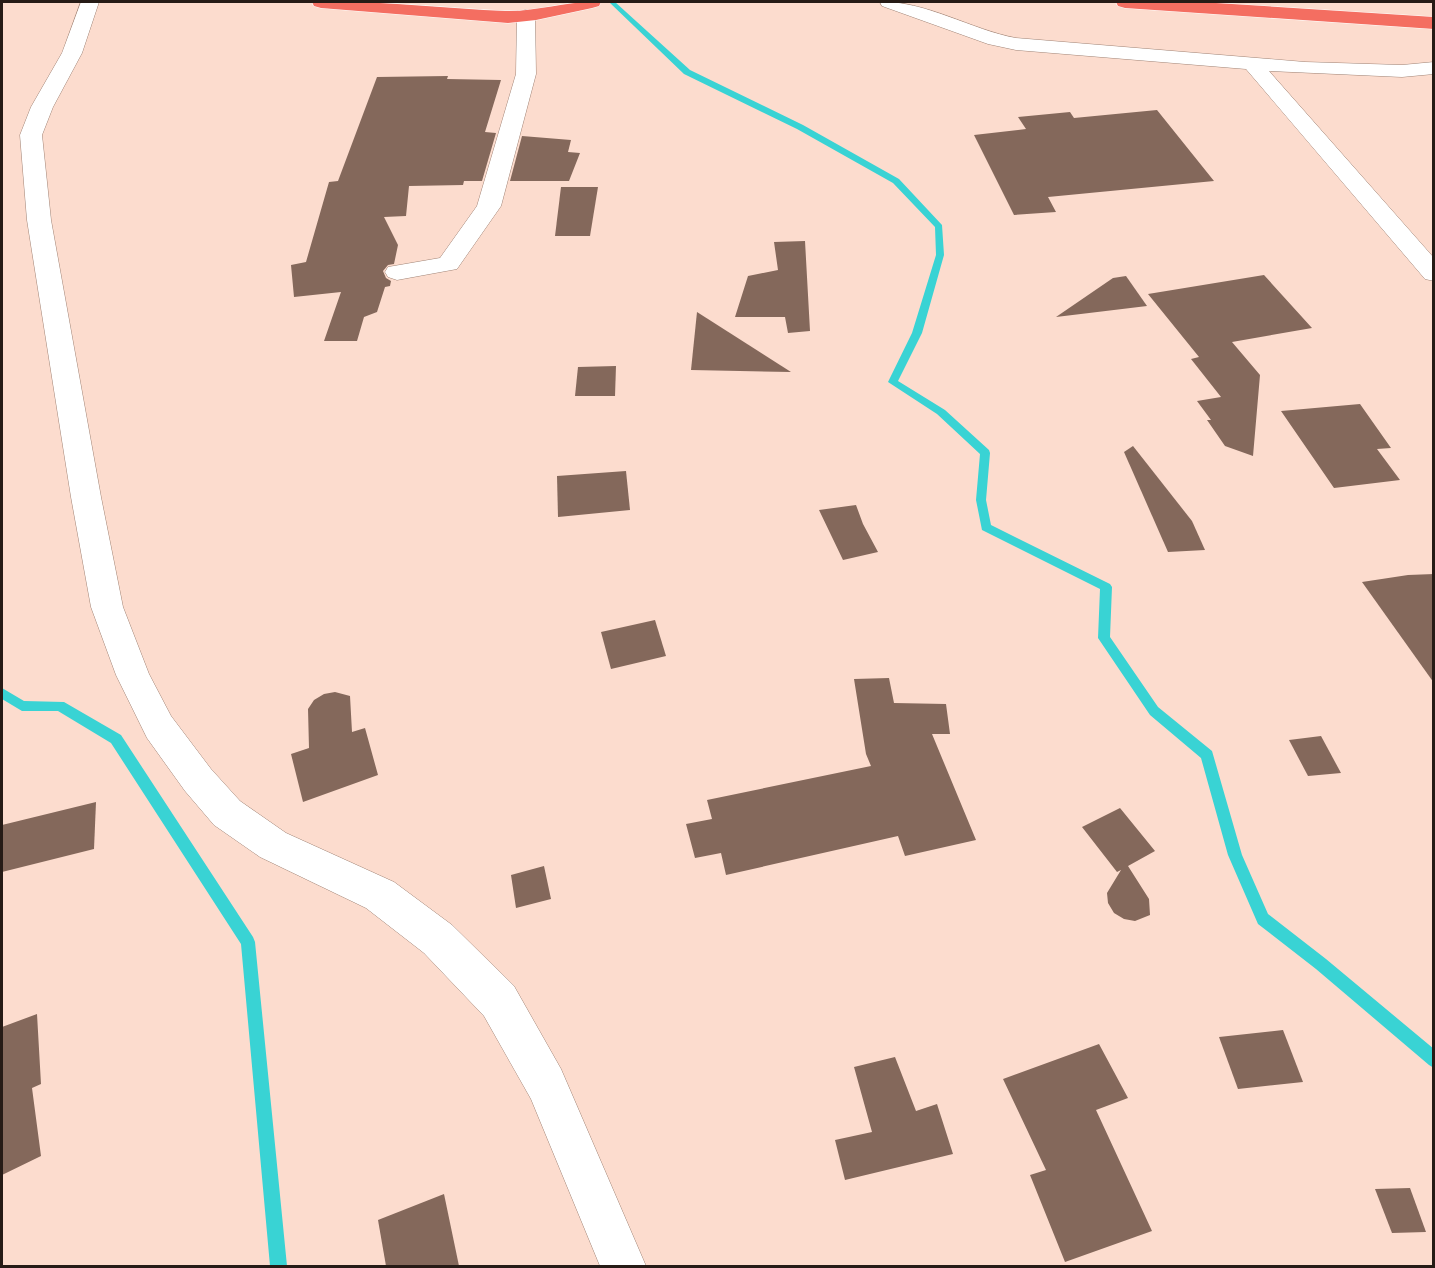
<svg xmlns="http://www.w3.org/2000/svg" width="1435" height="1268" font-family="'Roboto Serif',serif">
	<style>
		.lines { fill: none; stroke-linecap: round; stroke-linejoin: round }
		.stream { fill: #39d3d4; fill-rule: evenodd }
		.building { fill: #84685b }
		.minor-casing { stroke: #a08476; stroke-width: 1 }
		.highway-casing { stroke: #fff; stroke-width: 1 }
		.minor { fill: #fff; fill-rule: evenodd }
		.highway { fill: #f46e61; fill-rule: evenodd }
	</style>
	<rect width="100%" height="100%" fill="#fcdcce"/>
	<g class="lines">
		<!-- stream -->
		<g class="stream">
			<polygon points="609,2 615,2 690,70 803,125 899,179 942,225 944,255 922,333 898,381 945,410 989,450 990,453 986,500 991,525 1110,584 1112,587 1110,637 1158,707 1212,751 1242,855 1268,914 1326,959 1434,1049 1434,1068 1429,1065 1316,969 1258,924 1228,855 1201,758 1150,715 1098,638 1100,589 982,530 976,500 980,454 937,414 888,382 912,333 936,255 935,227 893,183 797,129 684,74"/>
			<polygon points="2,688 24,701 64,702 121,735 253,937 255,942 287,1266 270,1266 241,944 111,743 58,711 22,711 2,699"/>
		</g>
	</g>
	<!-- building -->
	<g class="building">
		<polygon points="448,76 447,79 501,80 485,132 496,133 482,181 464,181 463,185 409,186 406,216 384,217 398,245 394,264 388,265 383,271 386,278 391,281 390,286 385,287 377,312 364,317 357,341 324,341 341,292 294,297 291,265 306,262 329,182 338,181 377,77"/>
		<polygon points="1157,110 1214,181 1048,197 1056,212 1014,215 974,135 1026,129 1018,117 1070,112 1074,118"/>
		<polygon points="522,136 571,140 568,152 580,153 569,181 510,181"/>
		<polygon points="561,187 598,187 590,236 555,236"/>
		<polygon points="805,241 810,331 788,333 785,317 735,317 748,276 778,270 774,242"/>
		<polygon points="1264,275 1312,328 1232,342 1260,375 1253,456 1225,446 1207,420 1211,420 1197,401 1221,397 1191,359 1199,357 1148,294"/>
		<polygon points="1126,276 1147,306 1056,317 1113,278"/>
		<polygon points="697,312 791,372 691,370"/>
		<polygon points="616,366 615,396 575,396 578,367"/>
		<polygon points="1360,404 1391,448 1377,449 1400,480 1334,488 1281,411"/>
		<polygon points="1133,446 1192,521 1205,550 1168,552 1124,452"/>
		<polygon points="626,471 630,510 558,517 557,476"/>
		<polygon points="856,505 863,524 878,552 843,560 819,510"/>
		<polygon points="1434,574 1434,683 1362,582 1408,575"/>
		<polygon points="655,620 666,656 611,669 601,632"/>
		<polygon points="889,678 894,703 946,704 950,734 932,734 976,840 905,856 898,836 726,875 721,853 695,858 686,824 712,819 707,800 871,766 866,754 854,679"/>
		<polygon points="335,692 350,696 352,732 365,728 378,775 303,802 291,754 309,748 308,709 314,700 324,694"/>
		<polygon points="1321,736 1341,773 1308,776 1289,740"/>
		<polygon points="96,802 94,849 2,872 2,825"/>
		<polygon points="1120,808 1155,851 1128,866 1149,899 1150,915 1135,921 1124,919 1114,913 1108,903 1107,893 1121,870 1117,872 1082,827"/>
		<polygon points="544,866 551,899 516,908 511,875"/>
		<polygon points="37,1014 41,1084 32,1088 41,1156 2,1175 2,1027"/>
		<polygon points="1283,1030 1303,1082 1238,1089 1219,1037"/>
		<polygon points="1099,1044 1128,1098 1096,1110 1152,1231 1065,1262 1030,1175 1046,1170 1003,1079"/>
		<polygon points="895,1057 916,1111 937,1104 953,1154 845,1180 835,1140 872,1132 854,1067"/>
		<polygon points="1410,1188 1426,1232 1392,1233 1375,1189"/>
		<polygon points="444,1194 459,1266 386,1266 378,1220"/>
	</g>
	<g class="lines">
		<defs>
			<g id="minor">
				<polygon points="81,2 99,2 82,53 53,107 42,135 51,220 101,497 123,607 149,674 171,716 211,769 240,801 286,833 394,882 452,925 514,986 561,1069 646,1266 600,1266 531,1099 484,1016 424,953 366,908 260,857 214,825 185,791 147,738 116,675 91,607 71,497 27,220 20,135 31,107 62,53"/>
				<path d="M880,2C924,0 972,30 1016,38L1305,62L1402,65L1434,62V74L1402,77L1269,71L1434,258V281L1425,279L1246,69L1016,50L988,44L882,6Z"/>
				<polygon points="526,10 533,12 535,16 536,74 501,206 457,269 397,280 388,277 385,272 388,267 440,258 477,206 516,74 517,16 519,12"/>
			</g>
			<g id="highway">
				<path d="M312,2C375,0 441,8 505,11C538,12 569,0 601,2L599,6L592,8L536,20L508,23L321,8L314,6Z"/>
				<polygon points="1116,2 1200,2 1434,17 1434,29 1125,8 1118,6"/>
			</g>
		</defs>
		<!-- minor casing -->
		<use href="#minor" class="minor-casing"/>
		<!-- highway casing -->
		<use href="#highway" class="highway-casing"/>
		<!-- minor -->
		<use href="#minor" class="minor"/>
		<!-- highway -->
		<use href="#highway" class="highway"/>
	</g>
	<!-- border -->
	<rect width="1435" height="1268" fill="none" stroke="#261b16" stroke-width="6"/>
</svg>
